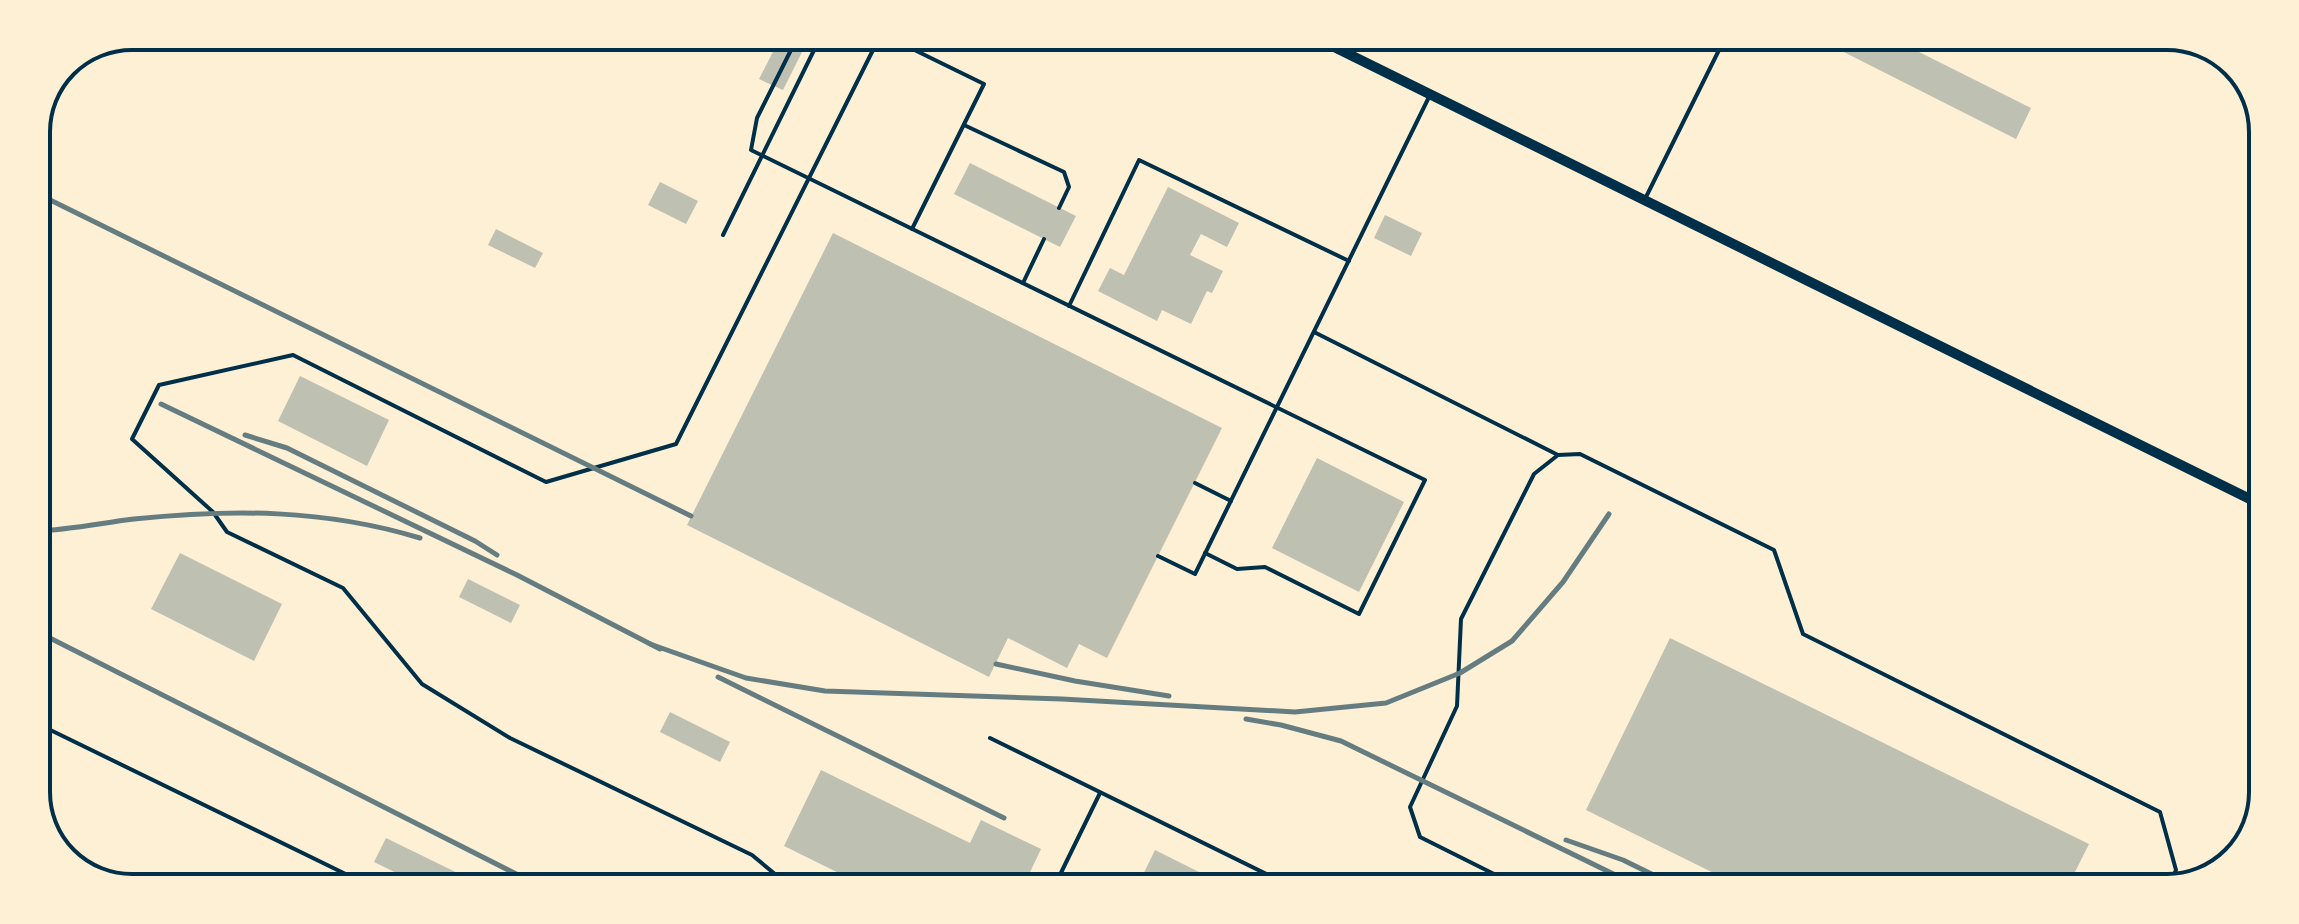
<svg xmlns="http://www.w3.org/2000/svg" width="2299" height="924" font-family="Raleway,sans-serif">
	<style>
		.building { fill: #bec0b2 }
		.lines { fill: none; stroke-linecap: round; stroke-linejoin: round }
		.service { stroke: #003049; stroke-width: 4 }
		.tertiary { stroke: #003049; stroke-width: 10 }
		.rail { stroke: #657d81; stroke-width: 5 }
		.rim { fill: none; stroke: #003049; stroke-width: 4 }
	</style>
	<rect width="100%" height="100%" fill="#fdf0d5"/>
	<!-- building -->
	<g class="building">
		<polygon points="780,38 809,38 783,90 759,79"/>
		<polygon points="1820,40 1897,41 2031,108 2016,139"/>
		<polygon points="970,163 1076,216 1060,247 954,194"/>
		<polygon points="660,182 698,201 686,224 648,205"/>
		<polygon points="1168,187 1239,223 1227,247 1201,234 1190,255 1223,271 1212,293 1207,291 1191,324 1162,310 1157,321 1098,291 1110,268 1124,275"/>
		<polygon points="1385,215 1422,233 1411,256 1374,238"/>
		<polygon points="496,229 543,253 535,268 488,245"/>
		<polygon points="833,233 1222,428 1107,658 1079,644 1067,668 1008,638 989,677 687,525"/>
		<polygon points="300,376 389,420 367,466 278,421"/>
		<polygon points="1317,458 1404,502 1359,592 1272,548"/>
		<polygon points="180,553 282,604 254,661 151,609"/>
		<polygon points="468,579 520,605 511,623 459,597"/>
		<polygon points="1670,638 2089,844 2067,888 1742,887 1586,810"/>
		<polygon points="670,712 730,742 720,762 660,732"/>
		<polygon points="821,770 970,843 981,820 1041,849 1024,885 863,885 784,846"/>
		<polygon points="386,838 480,884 419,884 374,862"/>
		<polygon points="1155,850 1227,886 1138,885"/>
	</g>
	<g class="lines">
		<!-- service -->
		<g class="service">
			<polyline points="797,38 757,118 751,150 1425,480 1359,614 1265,567 1237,569 1205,553"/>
			<polyline points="890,38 984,84 912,229"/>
			<polyline points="964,125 1064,172 1069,187 1059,208"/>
			<polyline points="1645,199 1724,40"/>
			<polyline points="723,235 820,38"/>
			<polyline points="1023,283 1044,239"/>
			<polyline points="1069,306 1139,160 1349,261"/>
			<polyline points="1314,332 1558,455 1580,454 1774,550 1803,634 2160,812 2176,870 2168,888"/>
			<polyline points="1195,483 1231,501"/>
			<polyline points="1158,556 1195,574 1429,97"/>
			<polyline points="36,723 364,883"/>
			<polyline points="990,738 1291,886"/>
			<polyline points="787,884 752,855 510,738 422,684 343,588 227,532 213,512 132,439 159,385 293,355 546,482 676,444 879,38"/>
			<polyline points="1055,885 1100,793"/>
			<polyline points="1518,886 1420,837 1410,807 1457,706 1461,619 1534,474 1558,455"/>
		</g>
		<!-- tertiary -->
		<polyline class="tertiary" points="1318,39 2260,504"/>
		<!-- rail -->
		<g class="rail">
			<polyline points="36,193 691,516"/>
			<polyline points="161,404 517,575 660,649"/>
			<polyline points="245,435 287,448 475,541 497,555"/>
			<path d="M36,531C69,530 101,523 134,519C233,509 324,509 420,538"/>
			<polyline points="36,631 536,884"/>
			<polyline points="650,644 746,678 825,691 1062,699 1295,712 1386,703 1460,673 1512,641 1563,582 1609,514"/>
			<polyline points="996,664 1075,681 1169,696"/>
			<polyline points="718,677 1004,818"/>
			<polyline points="1246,719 1281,725 1341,741 1640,887"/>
			<polyline points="1566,840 1623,860 1678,887"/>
			<polyline points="55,849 123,883"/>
		</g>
	</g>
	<!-- crop -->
	<path d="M0 0H2299V924H0ZM132 50H2167A82 82 0 0 1 2249 132V792A82 82 0 0 1 2167 874H132A82 82 0 0 1 50 792V132A82 82 0 0 1 132 50Z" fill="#fdf0d5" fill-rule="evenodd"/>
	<path class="rim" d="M132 50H2167A82 82 0 0 1 2249 132V792A82 82 0 0 1 2167 874H132A82 82 0 0 1 50 792V132A82 82 0 0 1 132 50Z"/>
</svg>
